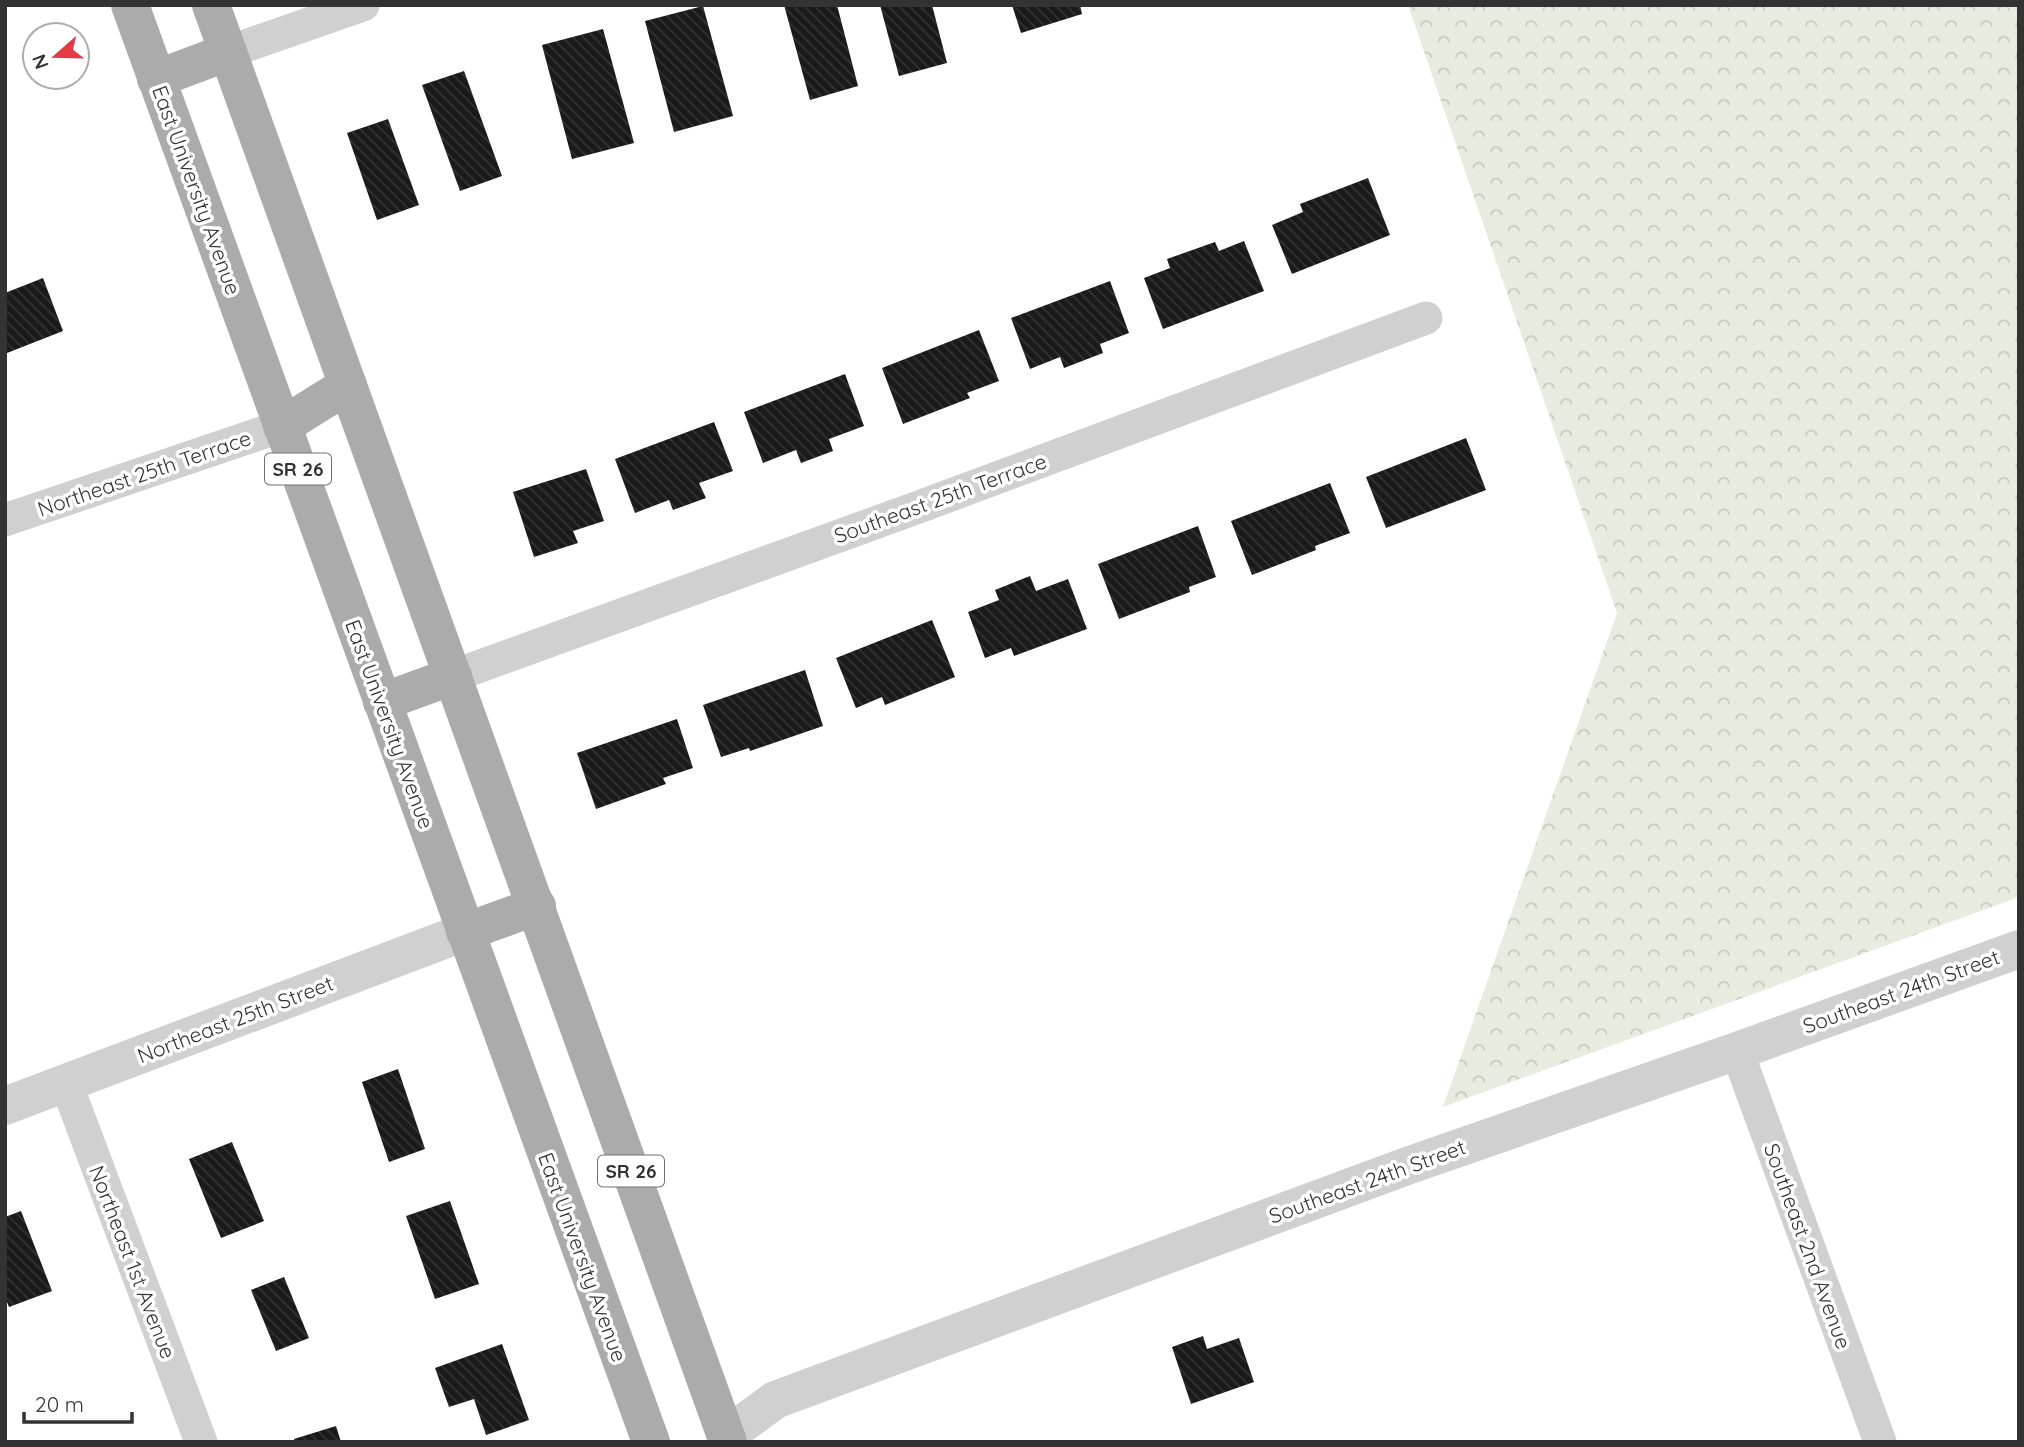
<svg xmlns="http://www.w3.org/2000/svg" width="2024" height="1447" font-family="Quicksand,sans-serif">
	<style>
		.forest { fill: url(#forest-crowns) }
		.building { fill: url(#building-back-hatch) }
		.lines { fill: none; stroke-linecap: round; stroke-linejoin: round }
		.minor { stroke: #d0d0d0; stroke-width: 33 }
		.tertiary { stroke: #d0d0d0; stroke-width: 38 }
		.primary { stroke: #ababab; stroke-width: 38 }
		.labels { text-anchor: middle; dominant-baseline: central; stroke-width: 7; stroke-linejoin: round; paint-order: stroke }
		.shield { fill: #fff; stroke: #707070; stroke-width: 2 }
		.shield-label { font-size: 19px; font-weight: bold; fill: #333 }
		.street-label { font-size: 21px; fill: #333; stroke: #fff }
	</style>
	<defs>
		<pattern id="forest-crowns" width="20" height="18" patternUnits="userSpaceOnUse" patternTransform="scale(1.75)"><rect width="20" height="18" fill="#e6ecdf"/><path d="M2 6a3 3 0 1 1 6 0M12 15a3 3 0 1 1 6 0" fill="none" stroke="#c6cbc0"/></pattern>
		<pattern id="building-back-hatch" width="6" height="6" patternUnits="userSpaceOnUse" patternTransform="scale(1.75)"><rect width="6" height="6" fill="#1a1a1a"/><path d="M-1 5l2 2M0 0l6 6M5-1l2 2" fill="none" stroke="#333"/></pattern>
	</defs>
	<rect width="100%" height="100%" fill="#fff"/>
	<!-- forest -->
	<polygon class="forest" points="1408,5 2019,5 2019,897 1443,1107 1617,613"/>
	<!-- building -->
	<g class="building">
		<polygon points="784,5 837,5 858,86 810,100"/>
		<polygon points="880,5 932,5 947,63 899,76"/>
		<polygon points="1012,5 1080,5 1082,14 1021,33"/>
		<polygon points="703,6 733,116 674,132 645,21"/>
		<polygon points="603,29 634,143 572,159 542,45"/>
		<polygon points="464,71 502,176 460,191 422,85"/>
		<polygon points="388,119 419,205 377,220 347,133"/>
		<polygon points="1368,178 1390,235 1292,274 1272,225 1303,212 1300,204"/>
		<polygon points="1244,241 1264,291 1163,329 1144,278 1170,268 1167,259 1215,242 1219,251"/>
		<polygon points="43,278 63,331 7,353 5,293"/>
		<polygon points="1110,281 1129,333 1100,344 1103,353 1064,368 1060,357 1030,369 1011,318"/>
		<polygon points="979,330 999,381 967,393 970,398 903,424 882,368"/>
		<polygon points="845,374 864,426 829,439 833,451 801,463 796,450 763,463 744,412"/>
		<polygon points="714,422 733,471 699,483 706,498 673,510 669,500 635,513 615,459"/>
		<polygon points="1466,438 1486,490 1386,528 1366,477"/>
		<polygon points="586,469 604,521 573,531 578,543 534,557 513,492"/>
		<polygon points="1330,483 1350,533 1315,546 1316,550 1252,575 1231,521"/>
		<polygon points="1198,526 1216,577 1189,587 1190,592 1119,619 1098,564"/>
		<polygon points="1030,576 1036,591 1068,579 1087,629 1014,656 1011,648 985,658 968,612 999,600 995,590"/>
		<polygon points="932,620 955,677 885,705 882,697 856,708 836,658"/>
		<polygon points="805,670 823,726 750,751 749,748 721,757 703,705"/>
		<polygon points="677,719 693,768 663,778 666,784 596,809 577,753"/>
		<polygon points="398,1069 425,1149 389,1162 362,1082"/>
		<polygon points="232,1142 264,1221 221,1238 189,1159"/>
		<polygon points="450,1201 479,1284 435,1299 406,1216"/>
		<polygon points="21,1211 52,1291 9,1307 5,1297 5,1217"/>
		<polygon points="284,1277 309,1338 276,1351 251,1290"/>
		<polygon points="1203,1336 1207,1349 1239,1338 1254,1382 1191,1404 1172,1347"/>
		<polygon points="502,1344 529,1420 486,1435 474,1399 449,1407 435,1368"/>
		<polygon points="336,1426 341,1442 294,1442 294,1439"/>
	</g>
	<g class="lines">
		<!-- minor -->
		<g class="minor">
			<polyline points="228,52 363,5"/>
			<polyline points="5,520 282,426"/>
			<polyline points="453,676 916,508 1426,318"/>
			<polyline points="1737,1051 1880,1442"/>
			<polyline points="66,1083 201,1442"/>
		</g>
		<!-- tertiary -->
		<g class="tertiary">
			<polyline points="5,1106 465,932"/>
			<polyline points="726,1436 775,1400 1407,1166 1737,1051 2019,949"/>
		</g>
		<!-- primary -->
		<g class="primary">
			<polyline points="130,5 651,1442"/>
			<polyline points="211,5 728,1442"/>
			<polyline points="156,79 228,52"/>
			<polyline points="282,426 348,385"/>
			<polyline points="382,702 453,676"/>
			<polyline points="465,932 537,906"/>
		</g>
	</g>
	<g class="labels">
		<!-- shield labels -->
		<g class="shield">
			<rect x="265" y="453.5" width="66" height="31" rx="5"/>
			<rect x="598" y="1155.5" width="66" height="31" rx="5"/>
		</g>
		<g class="shield-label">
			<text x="298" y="469">SR 26</text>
			<text x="631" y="1171">SR 26</text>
		</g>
		<!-- street labels -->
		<g class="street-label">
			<text transform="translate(197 190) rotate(70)">East University Avenue</text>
			<text transform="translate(144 473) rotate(-19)">Northeast 25th Terrace</text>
			<text transform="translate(940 498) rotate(-20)">Southeast 25th Terrace</text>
			<text transform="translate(390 724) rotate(70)">East University Avenue</text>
			<text transform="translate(1901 991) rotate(-20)">Southeast 24th Street</text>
			<text transform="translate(235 1019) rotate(-21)">Northeast 25th Street</text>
			<text transform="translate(1367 1181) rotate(-20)">Southeast 24th Street</text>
			<text transform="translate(1808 1246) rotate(70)">Southeast 2nd Avenue</text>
			<text transform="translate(583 1257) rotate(70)">East University Avenue</text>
			<text transform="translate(133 1262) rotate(69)">Northeast 1st Avenue</text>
		</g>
	</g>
	<!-- border -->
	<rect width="2024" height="1447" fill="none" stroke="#333333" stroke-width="14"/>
	<!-- north arrow -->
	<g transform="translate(56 56) rotate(250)"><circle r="33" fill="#ffffff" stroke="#adadad" stroke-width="2"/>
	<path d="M0-5L12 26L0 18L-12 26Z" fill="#e63946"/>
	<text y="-10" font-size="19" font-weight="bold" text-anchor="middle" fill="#333333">N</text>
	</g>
	<!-- scale -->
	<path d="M24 1412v10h108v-10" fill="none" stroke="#333333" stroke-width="3.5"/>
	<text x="35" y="1412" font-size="21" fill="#333333" stroke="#ffffff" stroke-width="5" paint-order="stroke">20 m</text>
</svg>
